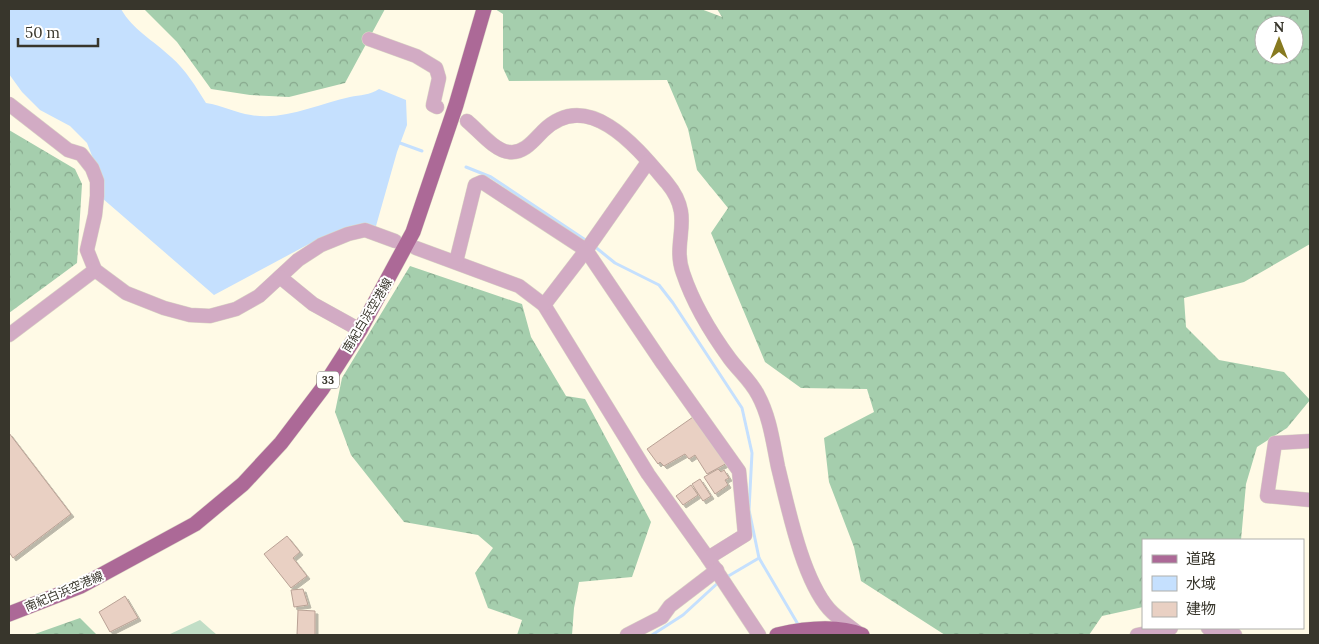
<svg xmlns="http://www.w3.org/2000/svg" width="1319" height="644" font-family="Lora,'Noto Sans JP',serif">
	<style>
		.forest { fill: url(#forest-crowns); fill-rule: evenodd }
		.park { fill: #c1dec6 }
		.water { fill: #c5e0fe }
		.lines { fill: none; stroke-linecap: round; stroke-linejoin: round }
		.stream { stroke: #c5e0fe; stroke-width: 3 }
		.building { fill: #e9d0c3; stroke: #b9a195; filter: url(#shadow) }
		.minor-casing { stroke: #dbd7c5; stroke-width: 15 }
		.major-casing { stroke: #dbd7c5; stroke-width: 16 }
		.minor { stroke: #d2abc4; stroke-width: 14 }
		.major { stroke: #ac6997; stroke-width: 15 }
		.labels { text-anchor: middle; dominant-baseline: central; stroke-width: 4; stroke-linejoin: round; paint-order: stroke }
		.shield { fill: #fff; stroke: #74726b; stroke-width: 1 }
		.shield-label { font-size: 11px; font-weight: bold; fill: #38362c }
		.street-label { font-size: 12px; fill: #38362c; stroke: #fff }
	</style>
	<defs>
		<pattern id="forest-crowns" width="20" height="18" patternUnits="userSpaceOnUse" patternTransform="scale(1.25)"><rect width="20" height="18" fill="#a5cead"/><path d="M2 6a3 3 0 1 1 6 0M12 15a3 3 0 1 1 6 0" fill="none" stroke="#87a88d"/></pattern>
		<filter id="shadow"><feDropShadow dx="3" dy="3" stdDeviation="0" flood-color="#0004"/></filter>
	</defs>
	<rect width="100%" height="100%" fill="#fffae6"/>
	<!-- forest -->
	<g class="forest">
		<polygon points="144,9 385,9 345,83 289,97 250,95 211,89 177,42"/>
		<path d="M495,9H701L722,17L717,9H1310V244L1244,282L1184,298L1186,327L1219,360L1284,372L1310,400L1287,428L1257,447L1246,484L1241,540H1143V607L1102,616L1089,635H945L861,581L854,547L829,482L824,438L874,412L867,389L801,388L765,362L711,233L728,208L697,170L688,129L667,80L509,81L503,68V14ZM1264,25H1294V55H1264Z"/>
		<polygon points="9,130 75,169 82,184 77,263 9,313"/>
		<polygon points="410,266 522,304 531,337 566,396 585,399 651,522 632,577 579,582 574,608 572,635 517,635 522,620 488,608 475,573 493,548 478,535 404,522 351,455 335,412 342,378"/>
		<polygon points="80,618 97,635 32,635"/>
	</g>
	<!-- park -->
	<polygon class="park" points="200,620 217,635 168,635"/>
	<!-- water -->
	<path class="water" d="M9,9H121C133,30 153,40 171,57C186,70 196,87 206,103C222,105 235,113 251,115C284,121 318,104 350,97C360,95 370,95 379,89L406,100L407,125L397,152L376,226L363,224L309,244L214,295L102,198L103,184L87,143L70,126L40,110L22,92L9,74Z"/>
	<g class="lines">
		<!-- stream -->
		<g class="stream">
			<polyline points="400,143 422,151"/>
			<polyline points="466,167 491,177 587,241"/>
			<polyline points="594,246 615,263 659,285 673,303 742,408 752,453 749,510 759,558 725,578"/>
			<polyline points="759,558 799,626"/>
			<polyline points="652,635 683,615 720,581"/>
		</g>
	</g>
	<!-- building -->
	<g class="building">
		<polygon points="696,415 729,462 707,474 695,455 689,459 685,454 664,466 660,462 658,464 647,449"/>
		<polygon points="9,433 71,514 13,558 9,552"/>
		<polygon points="718,469 721,472 724,470 729,478 725,480 728,485 715,494 704,477"/>
		<polygon points="700,479 711,496 703,501 692,484"/>
		<polygon points="691,485 698,495 683,505 676,496"/>
		<polygon points="287,536 300,552 293,558 307,576 291,588 264,554"/>
		<polygon points="303,589 308,605 294,607 291,590"/>
		<polygon points="125,596 138,618 110,632 99,612"/>
		<polygon points="298,610 315,611 315,635 297,635"/>
	</g>
	<g class="lines">
		<defs>
			<g id="minor">
				<polyline points="369,39 416,56 436,68 439,78 433,105 437,107"/>
				<polyline points="9,104 68,150 81,154 92,168 97,181 97,196 95,215 87,250 95,270 126,293 164,308 190,315 210,316 236,309 259,296 298,260 321,245 348,234 365,230 395,241"/>
				<path d="M467,121C479,131 495,151 509,152C524,154 534,140 543,131C589,86 639,150 667,183C696,218 671,240 683,273C693,303 711,333 730,359C739,371 751,381 758,395C770,417 773,443 778,467C788,507 802,578 829,609C837,618 848,625 858,633"/>
				<polyline points="416,248 519,286 544,305 648,474 708,558 759,635"/>
				<polyline points="456,262 475,185 482,182 586,250 663,364 739,471 745,535 708,558"/>
				<polyline points="280,277 313,304 360,330"/>
				<polyline points="544,305 587,249 648,162"/>
				<polyline points="9,335 95,270"/>
				<polyline points="1310,441 1275,443 1267,496 1310,500"/>
				<polyline points="1208,628 1235,635"/>
				<polyline points="627,635 662,617 670,606 717,570"/>
				<polyline points="1137,635 1171,628"/>
			</g>
			<g id="major">
				<polyline points="9,614 81,586 195,524 243,484 281,443 322,389 360,330 413,232 456,105 484,9"/>
				<path d="M777,635C803,629 837,625 862,635"/>
			</g>
		</defs>
		<!-- minor casing -->
		<use href="#minor" class="minor-casing"/>
		<!-- major casing -->
		<use href="#major" class="major-casing"/>
		<!-- minor -->
		<use href="#minor" class="minor"/>
		<!-- major -->
		<use href="#major" class="major"/>
	</g>
	<g class="labels">
		<!-- shield labels -->
		<rect class="shield" x="317" y="371.5" width="22" height="17" rx="4"/>
		<g class="shield-label">
			<text x="328" y="380">33</text>
		</g>
		<!-- street labels -->
		<g class="street-label">
			<text transform="translate(367 315) rotate(-59)">南紀白浜空港線</text>
			<text transform="translate(64 591) rotate(-23)">南紀白浜空港線</text>
		</g>
	</g>
	<!-- border -->
	<rect width="1319" height="644" fill="none" stroke="#38362c" stroke-width="20"/>
	<!-- legend -->
	<rect x="1142" y="539" width="162" height="90" fill="#ffffff" stroke="#afafab"/>
	<rect x="1152" y="555" width="25" height="8" fill="#ac6997" stroke="#afafab"/>
	<text x="1186" y="564" font-size="15" fill="#38362c">道路</text>
	<rect x="1152" y="576" width="25" height="15" fill="#c5e0fe" stroke="#afafab"/>
	<text x="1186" y="589" font-size="15" fill="#38362c">水域</text>
	<rect x="1152" y="602" width="25" height="15" fill="#e9d0c3" stroke="#afafab"/>
	<text x="1186" y="614" font-size="15" fill="#38362c">建物</text>
	<!-- north arrow -->
	<g transform="translate(1279 40)"><circle r="24" fill="#ffffff" stroke="#afafab"/>
	<path d="M0-4L9 19L0 12L-9 19Z" fill="#877a20"/>
	<text y="-8" font-size="14" font-weight="bold" text-anchor="middle" fill="#38362c">N</text>
	</g>
	<!-- scale -->
	<path d="M18 38v8h80v-8" fill="none" stroke="#38362c" stroke-width="2.5"/>
	<text x="25" y="38" font-size="15" fill="#38362c" stroke="#ffffff" stroke-width="4" paint-order="stroke">50 m</text>
</svg>
